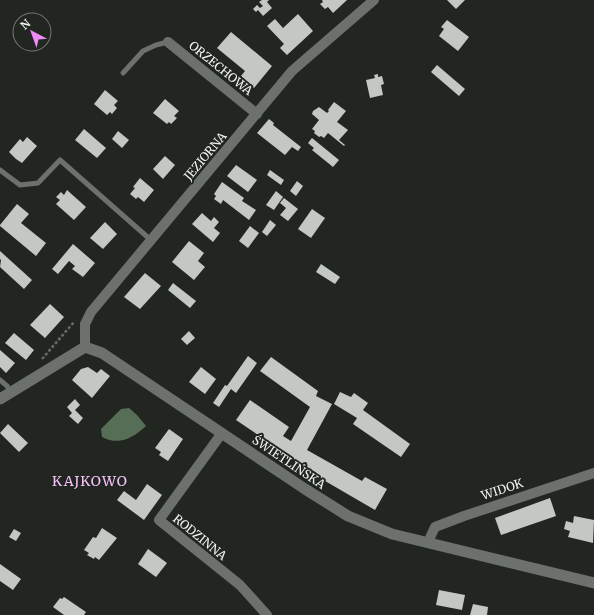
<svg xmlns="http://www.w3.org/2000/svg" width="594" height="615" font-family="Merriweather,serif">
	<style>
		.water { fill: #576e56 }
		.building { fill: #c3c8c2 }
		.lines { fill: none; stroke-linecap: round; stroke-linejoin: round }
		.path { stroke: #686c68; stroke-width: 2.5; stroke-dasharray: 3 2; stroke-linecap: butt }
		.service { stroke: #6c716c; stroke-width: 5 }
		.minor { stroke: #6c716c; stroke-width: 10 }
		.tertiary { stroke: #6c716c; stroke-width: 11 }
		.labels { text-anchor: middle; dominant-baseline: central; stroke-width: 4; stroke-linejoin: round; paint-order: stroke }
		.street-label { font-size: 12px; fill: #eff2ef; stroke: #212621 }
		.quarter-label { font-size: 14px; letter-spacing: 1px; fill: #f6bffa; stroke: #212621 }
	</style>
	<rect width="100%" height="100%" fill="#212621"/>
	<!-- water -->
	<path class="water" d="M129,408L137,415L146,426C133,438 119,446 102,437L101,429L121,409Z"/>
	<!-- building -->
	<g class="building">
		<polygon points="262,0 269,0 267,2 272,8 263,16 258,10 256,12 253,9 257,5 260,8 263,6 259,2"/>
		<polygon points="322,0 347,0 333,13 328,7 325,9 320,4 323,2"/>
		<polygon points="447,0 465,0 456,9"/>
		<polygon points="298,14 313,31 287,55 280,48 284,44 267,26 275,19 283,28"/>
		<polygon points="447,20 469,37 458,51 439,36 444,29 441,27"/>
		<polygon points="231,32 272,66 254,88 241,76 245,71 217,48"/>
		<polygon points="437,65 465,89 459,96 431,72"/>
		<polygon points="378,74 378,77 382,76 384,84 381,85 383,95 370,98 366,80 375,78 374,75"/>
		<polygon points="105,90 118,101 114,105 117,108 112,114 110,112 107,115 94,104"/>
		<polygon points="165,99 179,111 174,116 177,118 171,124 169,122 167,124 153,113"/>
		<polygon points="334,102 346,111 337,122 348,130 339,140 345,145 344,146 328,133 324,138 321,136 319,137 314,133 315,131 312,129 319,120 312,114 313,111 319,107 327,113 329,111 328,110"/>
		<polygon points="269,119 274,123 273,125 301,147 298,151 292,147 285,155 257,133"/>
		<polygon points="84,129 106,148 97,158 75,140"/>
		<polygon points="118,131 129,140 122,148 112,139"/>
		<polygon points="27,137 37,146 22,163 16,159 9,152 20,139 23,142"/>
		<polygon points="312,138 339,160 333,167 312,150 314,148 308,143"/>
		<polygon points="165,156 175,165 163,179 153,169"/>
		<polygon points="236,165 257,180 248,192 227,176"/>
		<polygon points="270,170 284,180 281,185 267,175"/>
		<polygon points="140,178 154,190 144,202 138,197 136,199 130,194 135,188 133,187"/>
		<polygon points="297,181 303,186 296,196 290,191"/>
		<polygon points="222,182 244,198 242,201 256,210 249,220 223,200 221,204 214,199 216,196 214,194"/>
		<polygon points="67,190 86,207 74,220 56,204 60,200 56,197 61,192 64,195"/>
		<polygon points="276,191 283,197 274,210 266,205"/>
		<polygon points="284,198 298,209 288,221 280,215 286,208 280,203"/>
		<polygon points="17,204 29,214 21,223 46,243 36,256 0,226 0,225"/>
		<polygon points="312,209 325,218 311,238 298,229"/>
		<polygon points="202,213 211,221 214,217 219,222 214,228 220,233 213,242 192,224"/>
		<polygon points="270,220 276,225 267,236 262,232"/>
		<polygon points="105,222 117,234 103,249 90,238"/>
		<polygon points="250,226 259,233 248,248 239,241"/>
		<polygon points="189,241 204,253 198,261 205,267 194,280 172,262"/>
		<polygon points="73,244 95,263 83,277 72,269 75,266 69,261 58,274 52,269"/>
		<polygon points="0,251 32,280 24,289 0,267 1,260 0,259"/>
		<polygon points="321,264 340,277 335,284 316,272"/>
		<polygon points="145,273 161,286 140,309 124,297"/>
		<polygon points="173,283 196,301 190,308 168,290"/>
		<polygon points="50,304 64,317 45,338 30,325"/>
		<polygon points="189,331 195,338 187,345 181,339"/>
		<polygon points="14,333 34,350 26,360 5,343"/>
		<polygon points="0,350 15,363 6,373 0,367"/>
		<polygon points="248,356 257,363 236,393 231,389 219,407 213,403 225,385 227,386"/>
		<polygon points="271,357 318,391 316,396 332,404 307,450 362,481 365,477 387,489 375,510 301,467 299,463 284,453 285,452 276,446 276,447 236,420 250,400 289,427 283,436 291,441 310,407 260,371"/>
		<polygon points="88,367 97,373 101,369 110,376 92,398 72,380 81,369"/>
		<polygon points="201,367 216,379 205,394 189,382"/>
		<polygon points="340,392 351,397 354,393 368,403 363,410 410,444 401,457 353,424 357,418 334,404"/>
		<polygon points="75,399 80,405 75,410 83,418 78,424 69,416 72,413 67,407"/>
		<polygon points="8,424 28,443 19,452 0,433"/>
		<polygon points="169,429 183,439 168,461 159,455 161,452 155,448"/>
		<polygon points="147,484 162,495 144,520 117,500 124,491 136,500"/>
		<polygon points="550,498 556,516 501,535 495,518"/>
		<polygon points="574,516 594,520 593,543 568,537 570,531 564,529 566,521 573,523"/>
		<polygon points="102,528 117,538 99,560 95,557 94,559 87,555 89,553 84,550 93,537 96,538"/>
		<polygon points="14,529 21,533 16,541 9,537"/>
		<polygon points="148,549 167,563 156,577 138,564"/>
		<polygon points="0,564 21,579 13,590 0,581"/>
		<polygon points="439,590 465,595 462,610 436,605"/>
		<polygon points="64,597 86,612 84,615 64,615 53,607 60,598 62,599"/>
		<polygon points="473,604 488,607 487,615 470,615"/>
	</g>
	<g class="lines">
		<!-- path -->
		<polyline class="path" points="42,359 74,322"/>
		<!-- service -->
		<g class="service">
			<polyline points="123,73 143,51 156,45 168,42"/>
			<polyline points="0,170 20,185 38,183 60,160 152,241"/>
			<polyline points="0,380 7,386 11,392"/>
		</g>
		<!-- minor -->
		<g class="minor">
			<polyline points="168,42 257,114"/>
			<polyline points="85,347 85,324 91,312 292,71 374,0"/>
			<polyline points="222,433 159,520 240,585 267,615"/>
			<polyline points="428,542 435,527 464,516 594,473"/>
		</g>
		<!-- tertiary -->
		<polyline class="tertiary" points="0,399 85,347 102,353 305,489 348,516 392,534 594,583"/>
	</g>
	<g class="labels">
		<!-- street labels -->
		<g class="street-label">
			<text transform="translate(221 68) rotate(39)">ORZECHOWA</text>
			<text transform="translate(205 156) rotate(-50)">JEZIORNA</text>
			<text transform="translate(289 462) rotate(34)">ŚWIETLIŃSKA</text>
			<text transform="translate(502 489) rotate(-18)">WIDOK</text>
			<text transform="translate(200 537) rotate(39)">RODZINNA</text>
		</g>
		<!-- quarter labels -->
		<g class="quarter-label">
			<text x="90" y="481">KAJKOWO</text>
		</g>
	</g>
	<!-- north arrow -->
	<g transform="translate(32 32) rotate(319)"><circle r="19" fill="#212621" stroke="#737873"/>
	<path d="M0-3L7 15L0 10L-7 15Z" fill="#ef8bf7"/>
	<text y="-6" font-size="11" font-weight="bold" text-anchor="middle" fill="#eff2ef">N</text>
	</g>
</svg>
